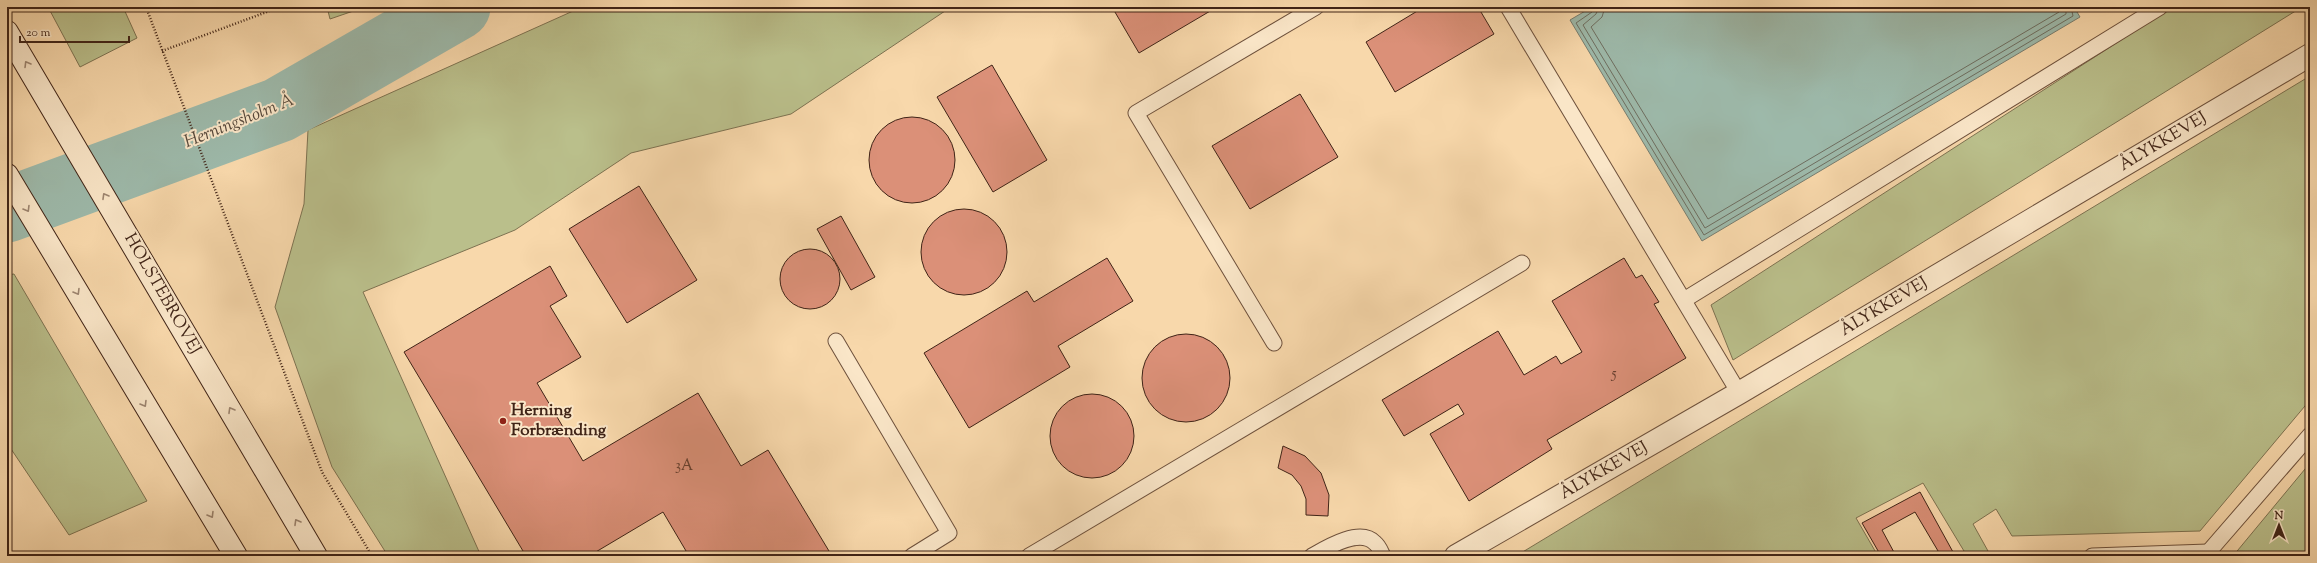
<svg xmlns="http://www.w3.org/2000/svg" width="2317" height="563" font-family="'Sorts Mill Goudy',serif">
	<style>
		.green { fill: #babf8b; stroke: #7d7251 }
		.water { fill: #9db9aa; stroke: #787d6f }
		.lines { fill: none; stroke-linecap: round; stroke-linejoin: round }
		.shore { stroke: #6e6e60; stroke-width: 1 }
		.river { stroke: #9db9aa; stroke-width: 65 }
		.building { fill: #db9078; stroke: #402417 }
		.service-casing { stroke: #6e513c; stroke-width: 17 }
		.minor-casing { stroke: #6e513c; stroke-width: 24 }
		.secondary-casing { stroke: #402417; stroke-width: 24 }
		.path { stroke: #402417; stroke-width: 2.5; stroke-dasharray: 1 2; stroke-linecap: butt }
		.service { stroke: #fae6c8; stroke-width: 15 }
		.minor { stroke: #fae6c8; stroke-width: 22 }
		.secondary { stroke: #fae6c8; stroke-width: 22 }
		.oneway { stroke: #9d8570 }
		.poi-dot { fill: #8f2418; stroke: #fae6c8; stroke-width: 1.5 }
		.labels { text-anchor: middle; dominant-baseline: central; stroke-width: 4; stroke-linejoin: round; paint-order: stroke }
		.number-label { font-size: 15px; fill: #673f2f }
		.street-label { font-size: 17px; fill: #402417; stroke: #fae6c8 }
		.poi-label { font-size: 17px; font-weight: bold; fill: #402417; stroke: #fae6c8; text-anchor: start }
		.water-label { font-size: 18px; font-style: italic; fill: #57493c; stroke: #fae6c8 }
	</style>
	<rect width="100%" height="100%" fill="#f8d8ab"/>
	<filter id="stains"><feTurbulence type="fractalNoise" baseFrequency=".005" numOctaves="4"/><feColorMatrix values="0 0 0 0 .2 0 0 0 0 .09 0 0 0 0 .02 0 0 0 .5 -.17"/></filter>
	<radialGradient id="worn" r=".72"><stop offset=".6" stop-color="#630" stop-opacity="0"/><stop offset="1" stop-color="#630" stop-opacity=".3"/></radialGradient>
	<!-- green -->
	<g class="green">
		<polygon points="48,7 123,7 137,38 80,67"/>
		<polygon points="327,7 365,7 330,19"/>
		<polygon points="582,7 951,7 791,114 631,153 515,230 363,292 481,556 388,556 332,467 275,307 304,204 308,130"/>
		<polygon points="2172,7 2302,7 1733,360 1711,305"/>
		<polygon points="2310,76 2310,400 2200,531 2012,536 1996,509 1973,524 1988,551 1979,556 1967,556 1923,483 1856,518 1878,556 1516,556"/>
		<polygon points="14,274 147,501 69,535 7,443 7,275"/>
		<polygon points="2310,463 2310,556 2233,556"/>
	</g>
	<!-- water -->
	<polygon class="water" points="1592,7 2074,7 2080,17 1702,241 1570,20"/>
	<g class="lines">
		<!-- shore -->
		<g class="shore">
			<polyline points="1593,7 1592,12 1576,23 1704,235 2073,16 2071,7"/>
			<polyline points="1599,7 1596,14 1583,25 1705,228 2066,14 2066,7"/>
			<polyline points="1605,7 1602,17 1591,27 1708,219 2059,12 2060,7"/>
		</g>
		<!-- river -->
		<polyline class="river" points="7,210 279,110 458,7"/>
	</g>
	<!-- building -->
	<g class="building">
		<polygon points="1112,7 1217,7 1139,53"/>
		<polygon points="1424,7 1478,7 1494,34 1395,92 1366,42"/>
		<polygon points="992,65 1047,160 993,192 937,97"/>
		<polygon points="1300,94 1338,157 1250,209 1212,146"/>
		<circle cx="912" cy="160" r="43"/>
		<polygon points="639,186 697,280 627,323 569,229"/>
		<circle cx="964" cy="252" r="43"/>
		<polygon points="841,216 875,277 851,290 817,229"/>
		<circle cx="810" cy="279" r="30"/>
		<polygon points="1107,258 1133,301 1058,346 1070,367 969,428 924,353 1027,291 1034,302"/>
		<polygon points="1624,258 1636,278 1642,275 1659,302 1654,304 1686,358 1547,440 1552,449 1469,501 1430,434 1464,414 1458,404 1404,436 1382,400 1498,331 1524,375 1556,356 1561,364 1582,352 1552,301"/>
		<polygon points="550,266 567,296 550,306 581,357 537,383 583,461 698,393 741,466 768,450 832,556 689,556 663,512 589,556 526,556 404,352"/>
		<circle cx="1186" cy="378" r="44"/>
		<circle cx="1092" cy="436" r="42"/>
		<polygon points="1283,446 1305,456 1321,473 1329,495 1328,516 1306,515 1306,499 1301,486 1292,475 1278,468"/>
		<polygon points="1920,492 1953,552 1941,556 1915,512 1882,530 1896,556 1881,556 1862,523"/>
	</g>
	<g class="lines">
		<defs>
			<g id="service">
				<polyline points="1508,7 1739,393"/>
				<polyline points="1684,300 2160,7"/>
				<polyline points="836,341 949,533 912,556"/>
				<polyline points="1274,343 1136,113 1316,7"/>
				<polyline points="1029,556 1522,263"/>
				<path d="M1312,556C1326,548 1360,527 1375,543C1379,546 1381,552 1383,556"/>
				<polyline points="2092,556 2208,552"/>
				<polyline points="2205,556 2310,435"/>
			</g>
			<polyline id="minor" points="1456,556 1739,393 2310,55"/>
			<g id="secondary">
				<polyline points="7,32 316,556"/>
				<polyline points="7,175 236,556"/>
			</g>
		</defs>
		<!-- service casing -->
		<use href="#service" class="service-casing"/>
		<!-- minor casing -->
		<use href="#minor" class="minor-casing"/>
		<!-- secondary casing -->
		<use href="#secondary" class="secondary-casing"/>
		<!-- path -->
		<g class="path">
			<polyline points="146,7 322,472 372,556"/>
			<polyline points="162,51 280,7"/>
		</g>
		<!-- service -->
		<use href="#service" class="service"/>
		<!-- minor -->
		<use href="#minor" class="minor"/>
		<!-- secondary -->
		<use href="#secondary" class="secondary"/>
	</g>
	<!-- one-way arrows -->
	<defs><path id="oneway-chevron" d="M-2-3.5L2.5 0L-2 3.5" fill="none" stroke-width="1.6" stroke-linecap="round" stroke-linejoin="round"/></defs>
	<g class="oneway">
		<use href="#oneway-chevron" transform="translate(27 64) rotate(-121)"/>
		<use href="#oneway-chevron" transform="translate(105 196) rotate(-120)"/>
		<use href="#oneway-chevron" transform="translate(27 209) rotate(59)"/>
		<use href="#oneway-chevron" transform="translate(77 292) rotate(59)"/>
		<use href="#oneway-chevron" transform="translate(144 404) rotate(59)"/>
		<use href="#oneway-chevron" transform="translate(231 410) rotate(-120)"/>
		<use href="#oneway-chevron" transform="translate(211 515) rotate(59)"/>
		<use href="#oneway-chevron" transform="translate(297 522) rotate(-120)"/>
	</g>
	<!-- markers -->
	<circle class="poi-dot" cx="503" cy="421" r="4"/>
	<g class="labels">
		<!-- number labels -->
		<g class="number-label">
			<text x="1614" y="374">5</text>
			<text x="684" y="466">3A</text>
		</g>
		<!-- street labels -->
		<g class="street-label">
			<text transform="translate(2163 142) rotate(-31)">ÅLYKKEVEJ</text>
			<text transform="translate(162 294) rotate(60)">HOLSTEBROVEJ</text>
			<text transform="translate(1884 307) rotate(-31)">ÅLYKKEVEJ</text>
			<text transform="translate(1604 471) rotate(-30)">ÅLYKKEVEJ</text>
		</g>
		<!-- poi labels -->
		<g class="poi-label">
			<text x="511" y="411">Herning<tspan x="511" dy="20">Forbrænding</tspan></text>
		</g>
		<!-- water labels -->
		<g class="water-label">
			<text transform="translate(239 122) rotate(-22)">Herningsholm Å</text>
		</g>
	</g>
	<!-- margin -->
	<rect width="2317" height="563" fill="none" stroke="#f8d8ab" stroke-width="24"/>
	<rect x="8" y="8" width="2301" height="547" fill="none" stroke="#402417" stroke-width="2"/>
	<rect x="12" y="12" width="2293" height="539" fill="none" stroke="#402417"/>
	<!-- north arrow -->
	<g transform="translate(2279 525)" stroke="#fae6c8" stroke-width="3" paint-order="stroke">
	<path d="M0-3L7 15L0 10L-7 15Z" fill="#402417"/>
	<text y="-6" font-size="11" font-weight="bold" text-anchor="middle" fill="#402417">N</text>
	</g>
	<!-- scale -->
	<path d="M20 36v6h109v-6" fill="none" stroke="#402417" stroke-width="2"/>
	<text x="26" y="36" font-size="12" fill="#402417" stroke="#fae6c8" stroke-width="3" paint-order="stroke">20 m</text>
	<rect width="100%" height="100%" filter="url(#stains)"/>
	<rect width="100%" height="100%" fill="url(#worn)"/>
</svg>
